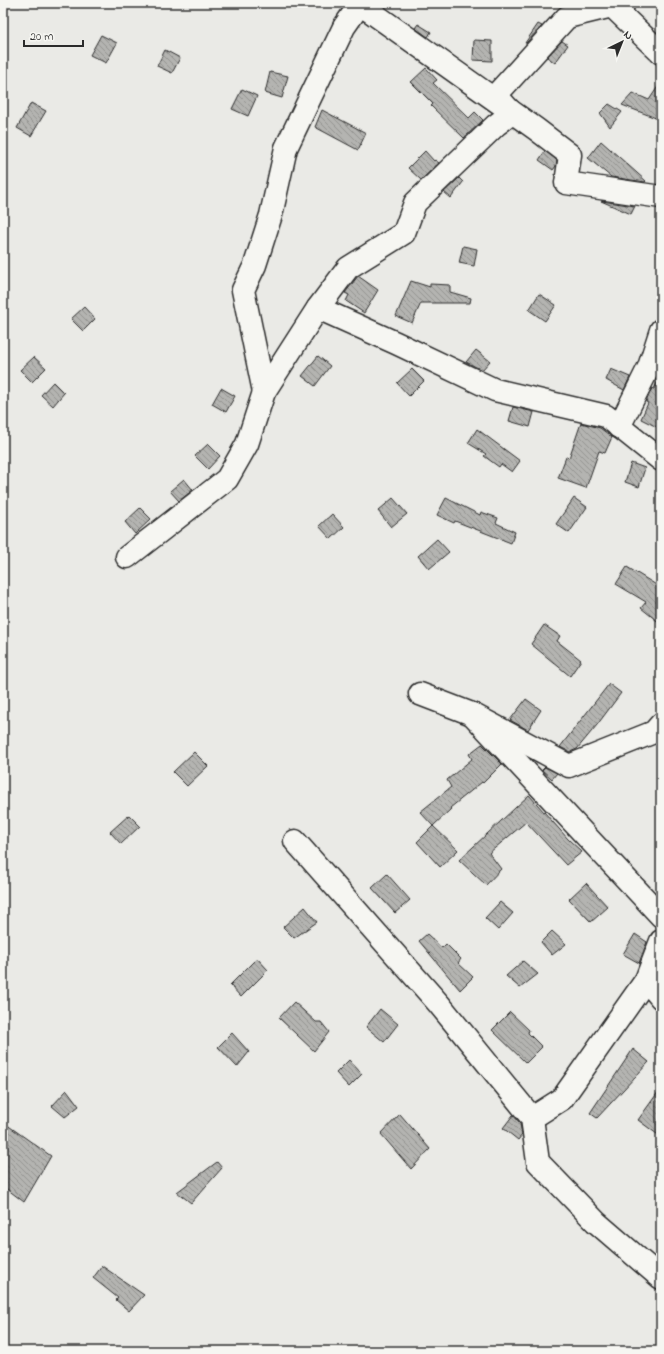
<svg xmlns="http://www.w3.org/2000/svg" width="664" height="1354" font-family="'Indie Flower',sans-serif">
	<style>
		.building { fill: url(#building-back-hatch); stroke: #2b2b2b }
		.lines { fill: none; stroke-linecap: round; stroke-linejoin: round }
		.minor-casing { stroke: #2b2b2b; stroke-width: 25 }
		.minor { stroke: #f6f6f2; stroke-width: 22 }
	</style>
	<defs>
		<pattern id="building-back-hatch" width="6" height="6" patternUnits="userSpaceOnUse"><rect width="6" height="6" fill="#b4b4b1"/><path d="M-1 5l2 2M0 0l6 6M5-1l2 2" fill="none" stroke="#939390"/></pattern>
	</defs>
	<rect width="100%" height="100%" fill="#eaeae6"/>
	<filter id="ink" filterUnits="userSpaceOnUse"><feTurbulence type="fractalNoise" baseFrequency=".025" numOctaves="2"/><feDisplacementMap in="SourceGraphic" scale="8" xChannelSelector="R" yChannelSelector="G"/><feConvolveMatrix kernelMatrix="1 2 1 2 8 2 1 2 1" color-interpolation-filters="sRGB"/></filter>
	<g filter="url(#ink)">
		<!-- building -->
		<g class="building">
			<polygon points="418,24 431,32 428,37 415,28"/>
			<polygon points="538,24 542,26 526,43 525,43"/>
			<polygon points="101,35 117,43 106,63 90,55"/>
			<polygon points="474,40 492,41 492,61 473,60"/>
			<polygon points="562,41 568,45 555,63 547,57"/>
			<polygon points="165,50 180,58 172,73 157,66"/>
			<polygon points="426,68 437,80 433,83 469,118 475,112 483,120 464,138 431,106 433,104 411,82"/>
			<polygon points="270,72 288,76 282,98 265,93"/>
			<polygon points="661,82 661,120 622,105 633,93 649,100"/>
			<polygon points="242,89 257,96 248,116 232,109"/>
			<polygon points="31,103 46,111 31,136 17,128"/>
			<polygon points="609,104 622,112 610,127 600,113"/>
			<polygon points="322,110 366,133 358,150 315,127"/>
			<polygon points="601,141 646,181 645,182 611,177 588,158"/>
			<polygon points="425,151 434,161 435,160 439,163 421,180 408,168"/>
			<polygon points="545,151 557,160 556,166 553,170 539,160"/>
			<polygon points="459,178 463,182 451,198 444,192"/>
			<polygon points="601,201 602,201 635,206 631,214"/>
			<polygon points="463,246 477,249 474,266 459,263"/>
			<polygon points="358,276 378,290 364,313 346,301 349,295 345,293"/>
			<polygon points="411,281 430,287 430,284 450,285 450,292 471,298 470,303 421,303 412,323 396,316"/>
			<polygon points="539,294 556,305 545,321 529,310"/>
			<polygon points="84,307 95,319 83,331 71,319"/>
			<polygon points="476,350 490,361 482,370 466,362"/>
			<polygon points="318,356 330,366 315,386 302,376"/>
			<polygon points="34,357 46,368 32,382 20,370"/>
			<polygon points="412,369 424,381 409,396 397,383"/>
			<polygon points="611,369 630,377 624,390 606,380"/>
			<polygon points="661,375 661,429 641,419 648,403 646,402 652,388 654,389"/>
			<polygon points="53,382 64,393 53,406 41,395"/>
			<polygon points="221,388 235,396 226,412 212,404"/>
			<polygon points="513,407 534,412 530,427 509,421"/>
			<polygon points="581,423 600,428 612,437 605,453 599,451 586,488 558,478 566,457 569,458"/>
			<polygon points="477,429 520,461 512,472 501,464 499,467 484,456 486,454 468,443"/>
			<polygon points="208,444 220,456 208,469 195,456"/>
			<polygon points="631,463 645,468 639,487 625,482"/>
			<polygon points="184,479 193,490 179,501 170,491"/>
			<polygon points="393,498 407,514 391,527 378,511"/>
			<polygon points="446,498 480,515 481,512 498,518 496,523 515,532 511,543 455,521 454,523 437,515"/>
			<polygon points="574,498 587,507 569,533 556,524"/>
			<polygon points="140,508 151,519 135,534 125,522"/>
			<polygon points="332,514 344,527 331,539 319,526"/>
			<polygon points="437,539 449,552 429,569 418,556"/>
			<polygon points="627,567 658,586 661,583 661,624 641,608 646,602 616,584"/>
			<polygon points="544,625 560,636 557,641 581,660 570,676 531,644"/>
			<polygon points="609,684 621,693 597,725 577,749 570,752 560,747"/>
			<polygon points="526,699 541,710 528,730 510,720"/>
			<polygon points="482,744 502,764 483,783 482,782 450,808 451,809 433,826 420,812 451,787 447,780 472,759 469,754"/>
			<polygon points="194,752 208,766 187,786 173,772"/>
			<polygon points="545,767 557,773 552,779 542,770"/>
			<polygon points="529,795 568,839 582,852 566,865 526,822 489,853 501,869 486,885 459,860"/>
			<polygon points="129,815 140,826 121,844 110,832"/>
			<polygon points="433,826 458,850 440,867 417,842"/>
			<polygon points="387,874 410,900 395,913 372,888"/>
			<polygon points="586,883 608,907 591,922 569,899"/>
			<polygon points="500,902 513,913 498,930 485,918"/>
			<polygon points="305,907 317,922 294,938 283,927"/>
			<polygon points="552,931 566,944 552,955 541,942"/>
			<polygon points="427,934 442,948 446,944 461,959 458,963 473,977 460,990 419,941"/>
			<polygon points="635,934 647,942 639,963 623,954"/>
			<polygon points="257,958 268,970 241,997 230,985"/>
			<polygon points="523,961 538,974 520,988 506,976"/>
			<polygon points="294,1002 316,1022 321,1022 329,1032 314,1051 279,1018"/>
			<polygon points="380,1009 398,1024 384,1042 366,1027"/>
			<polygon points="510,1012 529,1030 528,1033 542,1047 526,1063 492,1030"/>
			<polygon points="232,1033 249,1052 237,1067 218,1047"/>
			<polygon points="633,1049 649,1062 597,1118 590,1113"/>
			<polygon points="349,1060 362,1074 349,1087 336,1073"/>
			<polygon points="661,1088 661,1137 638,1120"/>
			<polygon points="67,1090 79,1106 65,1117 52,1106"/>
			<polygon points="400,1114 430,1149 411,1169 381,1134"/>
			<polygon points="513,1115 520,1123 522,1135 518,1140 503,1128"/>
			<polygon points="3,1122 51,1156 24,1202 3,1186"/>
			<polygon points="217,1162 222,1168 191,1203 177,1192"/>
			<polygon points="102,1266 144,1295 129,1311 116,1300 118,1298 93,1278"/>
		</g>
		<g class="lines">
			<defs>
				<g id="minor">
					<polyline points="607,3 612,6 661,53"/>
					<polyline points="318,308 348,268 404,233 415,203 496,125 512,113 496,95 567,17 624,3"/>
					<polyline points="264,392 243,290 255,265 271,215 286,148 344,27 360,4 536,129 570,155 566,183 661,197"/>
					<polyline points="619,427 649,367 661,330"/>
					<polyline points="127,557 227,479 247,444 264,392 318,308 396,343 495,390 606,416 661,460"/>
					<polyline points="420,694 472,714 569,766 654,732 661,724"/>
					<polyline points="472,714 661,916"/>
					<polyline points="295,841 439,1004 532,1118 538,1162 596,1222 661,1278"/>
					<polyline points="661,941 646,980 661,998"/>
					<polyline points="532,1118 562,1099 646,980"/>
				</g>
			</defs>
			<!-- minor casing -->
			<use href="#minor" class="minor-casing"/>
			<!-- minor -->
			<use href="#minor" class="minor"/>
		</g>
	</g>
	<!-- margin -->
	<rect width="664" height="1354" fill="none" stroke="#f6f6f2" stroke-width="16"/>
	<rect x="8" y="8" width="648" height="1338" fill="none" stroke="#2b2b2b" stroke-width="1.5" filter="url(#ink)"/>
	<!-- north arrow -->
	<g transform="translate(622 42) rotate(43)" stroke="#f6f6f2" stroke-width="3" paint-order="stroke">
	<path d="M0-3L7 15L0 10L-7 15Z" fill="#2b2b2b"/>
	<text y="-6" font-size="11" font-weight="bold" text-anchor="middle" fill="#2b2b2b">N</text>
	</g>
	<!-- scale -->
	<path d="M24 40v6h59v-6" fill="none" stroke="#2b2b2b" stroke-width="2"/>
	<text x="30" y="40" font-size="12" fill="#2b2b2b" stroke="#f6f6f2" stroke-width="3" paint-order="stroke">20 m</text>
</svg>
